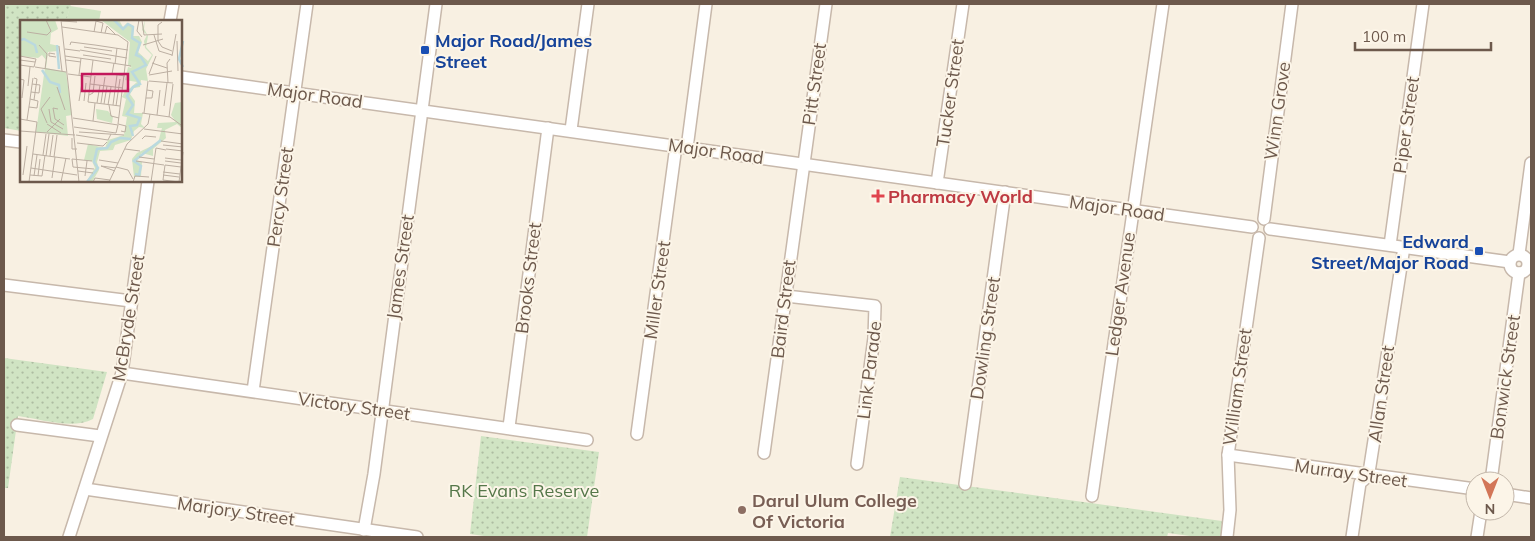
<svg xmlns="http://www.w3.org/2000/svg" width="1535" height="541" font-family="Mulish,sans-serif">
	<style>
		.green { fill: #d0e4c3 }
		.park { fill: url(#park-dots) }
		.lines { fill: none; stroke-linecap: round; stroke-linejoin: round }
		.minor-casing { stroke: #c7b8ab; stroke-width: 14 }
		.minor { stroke: #fff; stroke-width: 11 }
		.transit-dot { fill: #1a4fb4; stroke: #fcf5e8; stroke-width: 2 }
		.health-dot { fill: #e0444e; stroke: #fcf5e8; stroke-width: 2 }
		.education-dot { fill: #8d6e63; stroke: #fcf5e8; stroke-width: 2 }
		.labels { text-anchor: middle; dominant-baseline: central; stroke-width: 4; stroke-linejoin: round; paint-order: stroke }
		.transit-label { font-size: 18px; font-weight: bold; fill: #164399; stroke: #fcf5e8; text-anchor: start }
		.street-label { font-size: 18px; fill: #6d594c; stroke: #fcf5e8 }
		.health-label { font-size: 18px; font-weight: bold; fill: #be3a42; stroke: #fcf5e8; text-anchor: start }
		.park-label { font-size: 18px; fill: #557749; stroke: #fcf5e8 }
		.education-label { font-size: 18px; font-weight: bold; fill: #785e54; stroke: #fcf5e8; text-anchor: start }
		.inset-river { fill: none; stroke: #bad9df; stroke-width: 2.5 }
		.inset-road { fill: none; stroke: #bcafa2; stroke-width: 1 }
		.view { fill: #c2185b; fill-opacity: 0.15; stroke: #c2185b; stroke-width: 2.5 }
		.inset-edge { fill: none; stroke: #6d594c; stroke-width: 2.5 }
	</style>
	<defs>
		<pattern id="park-dots" width="8" height="8" patternUnits="userSpaceOnUse" patternTransform="scale(1.25)"><rect width="8" height="8" fill="#d0e4c3"/><path d="M2 2h.1M6 6h.1" fill="none" stroke="#adbca1" stroke-width="1.8" stroke-linecap="round"/></pattern>
	</defs>
	<rect width="100%" height="100%" fill="#f8f0e2"/>
	<!-- green -->
	<polygon class="green" points="70,6 101,11 99,21 66,21"/>
	<!-- park -->
	<g class="park">
		<polygon points="4,4 71,4 66,21 21,21 21,131 4,128"/>
		<path d="M4,358L107,372L93,419C72,430 41,419 18,416L8,488H4Z"/>
		<polygon points="481,436 599,452 587,537 491,537 470,534"/>
		<polygon points="900,477 1222,521 1221,537 1197,537 1168,533 1167,537 890,537"/>
	</g>
	<g class="lines">
		<defs>
			<g id="minor">
				<polyline points="170,21 173,4"/>
				<polyline points="181,77 1252,227"/>
				<polyline points="571,130 588,4"/>
				<polyline points="4,140 21,142"/>
				<polyline points="687,148 706,4"/>
				<polyline points="937,183 963,4"/>
				<polyline points="1264,219 1292,4"/>
				<polyline points="1270,229 1510,262"/>
				<polyline points="1390,245 1423,4"/>
				<polyline points="1519,254 1531,163"/>
				<circle cx="1519" cy="264" r="9"/>
				<polyline points="4,285 131,301"/>
				<polyline points="786,296 875,306 874,338 857,464"/>
				<polyline points="122,373 587,440"/>
				<polyline points="253,391 307,4"/>
				<polyline points="17,425 100,436"/>
				<polyline points="509,427 548,128"/>
				<polyline points="637,434 676,146"/>
				<polyline points="764,453 826,4"/>
				<polyline points="1228,455 1475,489"/>
				<polyline points="1491,481 1519,273"/>
				<polyline points="965,484 1005,192"/>
				<polyline points="85,489 417,537"/>
				<polyline points="1505,494 1531,498"/>
				<polyline points="1092,496 1163,4"/>
				<polyline points="364,530 374,474 436,4"/>
				<polyline points="69,537 122,373 148,181"/>
				<polyline points="1227,537 1230,510 1228,455 1259,238"/>
				<polyline points="1352,537 1360,483 1368,476 1370,466 1404,247"/>
				<polyline points="1477,537 1481,511"/>
			</g>
		</defs>
		<!-- minor casing -->
		<use href="#minor" class="minor-casing"/>
		<!-- minor -->
		<use href="#minor" class="minor"/>
	</g>
	<!-- markers -->
	<g class="transit-dot">
		<rect x="420" y="45" width="10" height="10" rx="2.5"/>
		<rect x="1474" y="246" width="10" height="10" rx="2.5"/>
	</g>
	<path class="health-dot" d="M875.5 188.5h5v5h5v5h-5v5h-5v-5h-5v-5h5z"/>
	<circle class="education-dot" cx="742" cy="510" r="5"/>
	<g class="labels">
		<!-- transit labels -->
		<g class="transit-label">
			<text x="435" y="40">Major Road/James<tspan x="435" dy="21">Street</tspan></text>
			<text x="1469" y="241" text-anchor="end">Edward<tspan x="1469" dy="21">Street/Major Road</tspan></text>
		</g>
		<!-- street labels -->
		<g class="street-label">
			<text transform="translate(814 84) rotate(-82)">Pitt Street</text>
			<text transform="translate(950 93) rotate(-82)">Tucker Street</text>
			<text transform="translate(315 95) rotate(8)">Major Road</text>
			<text transform="translate(1277 111) rotate(-82)">Winn Grove</text>
			<text transform="translate(1406 125) rotate(-82)">Piper Street</text>
			<text transform="translate(716 151) rotate(8)">Major Road</text>
			<text transform="translate(280 197) rotate(-82)">Percy Street</text>
			<text transform="translate(1117 208) rotate(8)">Major Road</text>
			<text transform="translate(400 267) rotate(-82)">James Street</text>
			<text transform="translate(528 278) rotate(-83)">Brooks Street</text>
			<text transform="translate(657 290) rotate(-82)">Miller Street</text>
			<text transform="translate(1120 294) rotate(-82)">Ledger Avenue</text>
			<text transform="translate(783 309) rotate(-83)">Baird Street</text>
			<text transform="translate(128 318) rotate(-81)">McBryde Street</text>
			<text transform="translate(985 338) rotate(-82)">Dowling Street</text>
			<text transform="translate(869 370) rotate(-83)">Link Parade</text>
			<text transform="translate(1505 377) rotate(-82)">Bonwick Street</text>
			<text transform="translate(1237 387) rotate(-82)">William Street</text>
			<text transform="translate(1381 394) rotate(-82)">Allan Street</text>
			<text transform="translate(354 406) rotate(8)">Victory Street</text>
			<text transform="translate(1351 473) rotate(8)">Murray Street</text>
			<text transform="translate(236 511) rotate(8)">Marjory Street</text>
		</g>
		<!-- health labels -->
		<g class="health-label">
			<text x="888" y="196">Pharmacy World</text>
		</g>
		<!-- park labels -->
		<g class="park-label">
			<text x="524" y="490">RK Evans Reserve</text>
		</g>
		<!-- education labels -->
		<g class="education-label">
			<text x="752" y="500">Darul Ulum College<tspan x="752" dy="21">Of Victoria</tspan></text>
		</g>
	</g>
	<!-- overview -->
	<g transform="translate(20 20)">
		<rect width="162" height="162" fill="#f8f0e2"/>
		<path d="M35,0L38,9L31,13L30,24L39,26L38,31L28,32L26,48L46,52L52,95L46,96L48,116L16,112L26,40L22,35L18,38L0,36V1Z" fill="#d0e4c3"/>
		<path d="M81,0H99L103,7L107,3L114,6L113,16H119L122,22L118,32L128,41L132,35L125,28L124,21L127,15L122,10L125,0L124,9L128,16L126,27L133,35L126,49L128,61L121,60L120,67L114,68L110,74L115,81L114,93H123L121,104L125,108L119,107L114,111L111,120L95,125L93,130L80,131L77,142L79,150L72,162H66L75,148L72,141L64,140L68,124L85,128L88,120L104,115L107,97L102,96L106,79L102,77L107,67L109,69L117,62L105,60L108,47L112,48L108,45L110,22ZM162,82V108L157,104L145,110L146,118L133,129V136L122,133L116,140L122,142L121,156L114,157L112,139L117,133L138,123L142,108H137L138,103L156,102L151,95L155,83ZM76,89L88,91L93,97L92,103L77,99Z" fill="#d0e4c3"/>
		<path class="inset-river" d="M94,0L103,9L108,4L113,7L112,18L120,23L116,35L121,37L126,45L112,52L120,64L113,67L107,76L113,85L107,94L120,98L117,105L110,106L113,116M0,20L4,19L15,25L17,33M163,21L159,39L163,47M37,25L39,49M22,50L30,62L39,65L40,73M115,154L119,155L121,146L114,141L141,120M67,162L78,148L74,142L77,129L87,128L91,122L100,118L111,119"/>
		<path class="inset-road" d="M26,0L31,11L27,15M41,0L59,162M119,0L117,11L122,17M122,0L124,15M42,1L57,2M42,7L98,15L108,22L98,104M7,12L27,15M74,12L76,1L83,3L81,13M85,13L87,6L96,15M124,15L142,14M134,15L139,31L152,35M138,21V5L142,2M138,21L142,27L152,31M157,21L158,51M19,25L27,34L25,49M50,25L51,22L75,25M75,25L108,30M123,25L143,19M39,26L42,51M64,27L92,31M45,29L60,31M60,30L107,38M35,34L29,33V36L36,37M63,35L91,39M0,36L16,39L14,47L0,45M45,36L73,40M152,36L156,14M0,40L15,42M46,40L61,42M73,40L111,46M94,43L92,54L105,56M132,43L147,48M95,44L97,28M15,47L46,52M48,54L71,57M129,54L136,36M59,55L61,38M129,55L152,51M0,59L4,60L2,78M129,61L153,63M148,63L147,43L150,39M70,64L103,68M70,64L73,40M8,66L10,47M37,67L45,90M11,72L19,73L20,65L12,64M69,75L73,73L75,56M126,78H132L133,71L127,70M10,79L13,58M14,80L17,59L14,58M59,81L62,63M64,81L66,63M68,82L100,86M68,82L70,64M77,83L80,65M81,83L85,57M84,84L87,66M88,85L91,67M89,85L91,96L99,98M93,85L97,55M96,86L100,59M144,86L147,63M29,89L31,102L43,109M38,89L33,88L35,99L44,105M122,93L150,97L161,105M124,93L128,61M137,95L140,70M149,97L153,64M53,98L98,105M0,99L17,102L9,162M7,100L10,80V79L18,81L17,88L9,87M73,101L75,83M27,103L21,89L30,77M27,104L41,113M98,104L106,106L105,112L101,111M54,107L96,113L98,105M124,109L163,114M0,111L55,115M27,112L40,99M59,112L104,115M56,115L88,120L91,114M52,118V129H57M122,119L125,116L136,117M141,121L163,124M57,123L83,126L87,122M143,125L163,127M105,129L120,131M146,129L163,131M13,134L50,139M23,135L26,114M26,136L29,114M30,136L33,115M34,137L37,115M119,137L134,139M145,138L161,140M79,140L98,143M72,141L52,139L53,147L74,149M116,141L144,145M145,141L161,143M145,145L143,160L159,162M145,145L161,147M96,147L108,150L113,159M11,148L57,155M58,151L73,153M95,151L81,146L96,148M143,152L160,154M3,155L7,126M10,155L22,156L25,135M143,155L159,157M14,156L17,135M18,156L20,139M65,156L67,141M32,158L35,137M41,162L46,138M73,162L75,158L90,160M89,162L107,124L128,104L130,94M113,162L115,156L129,157M131,162L136,128L146,130M159,162L163,132"/>
		<path class="view" d="M62,54H108V71H62Z"/>
		<rect width="162" height="162" class="inset-edge"/>
	</g>
	<!-- border -->
	<rect width="1535" height="541" fill="none" stroke="#6d594c" stroke-width="10"/>
	<!-- north arrow -->
	<g transform="translate(1490 496) rotate(180)"><circle r="24" fill="#fcf5e8" stroke="#c3b7aa"/>
	<path d="M0-4L9 19L0 12L-9 19Z" fill="#d37657"/>
	<text y="-8" font-size="14" font-weight="bold" text-anchor="middle" fill="#6d594c">N</text>
	</g>
	<!-- scale -->
	<path d="M1355 42v8h136v-8" fill="none" stroke="#6d594c" stroke-width="2.5"/>
	<text x="1362" y="42" font-size="15" fill="#6d594c" stroke="#fcf5e8" stroke-width="4" paint-order="stroke">100 m</text>
</svg>
